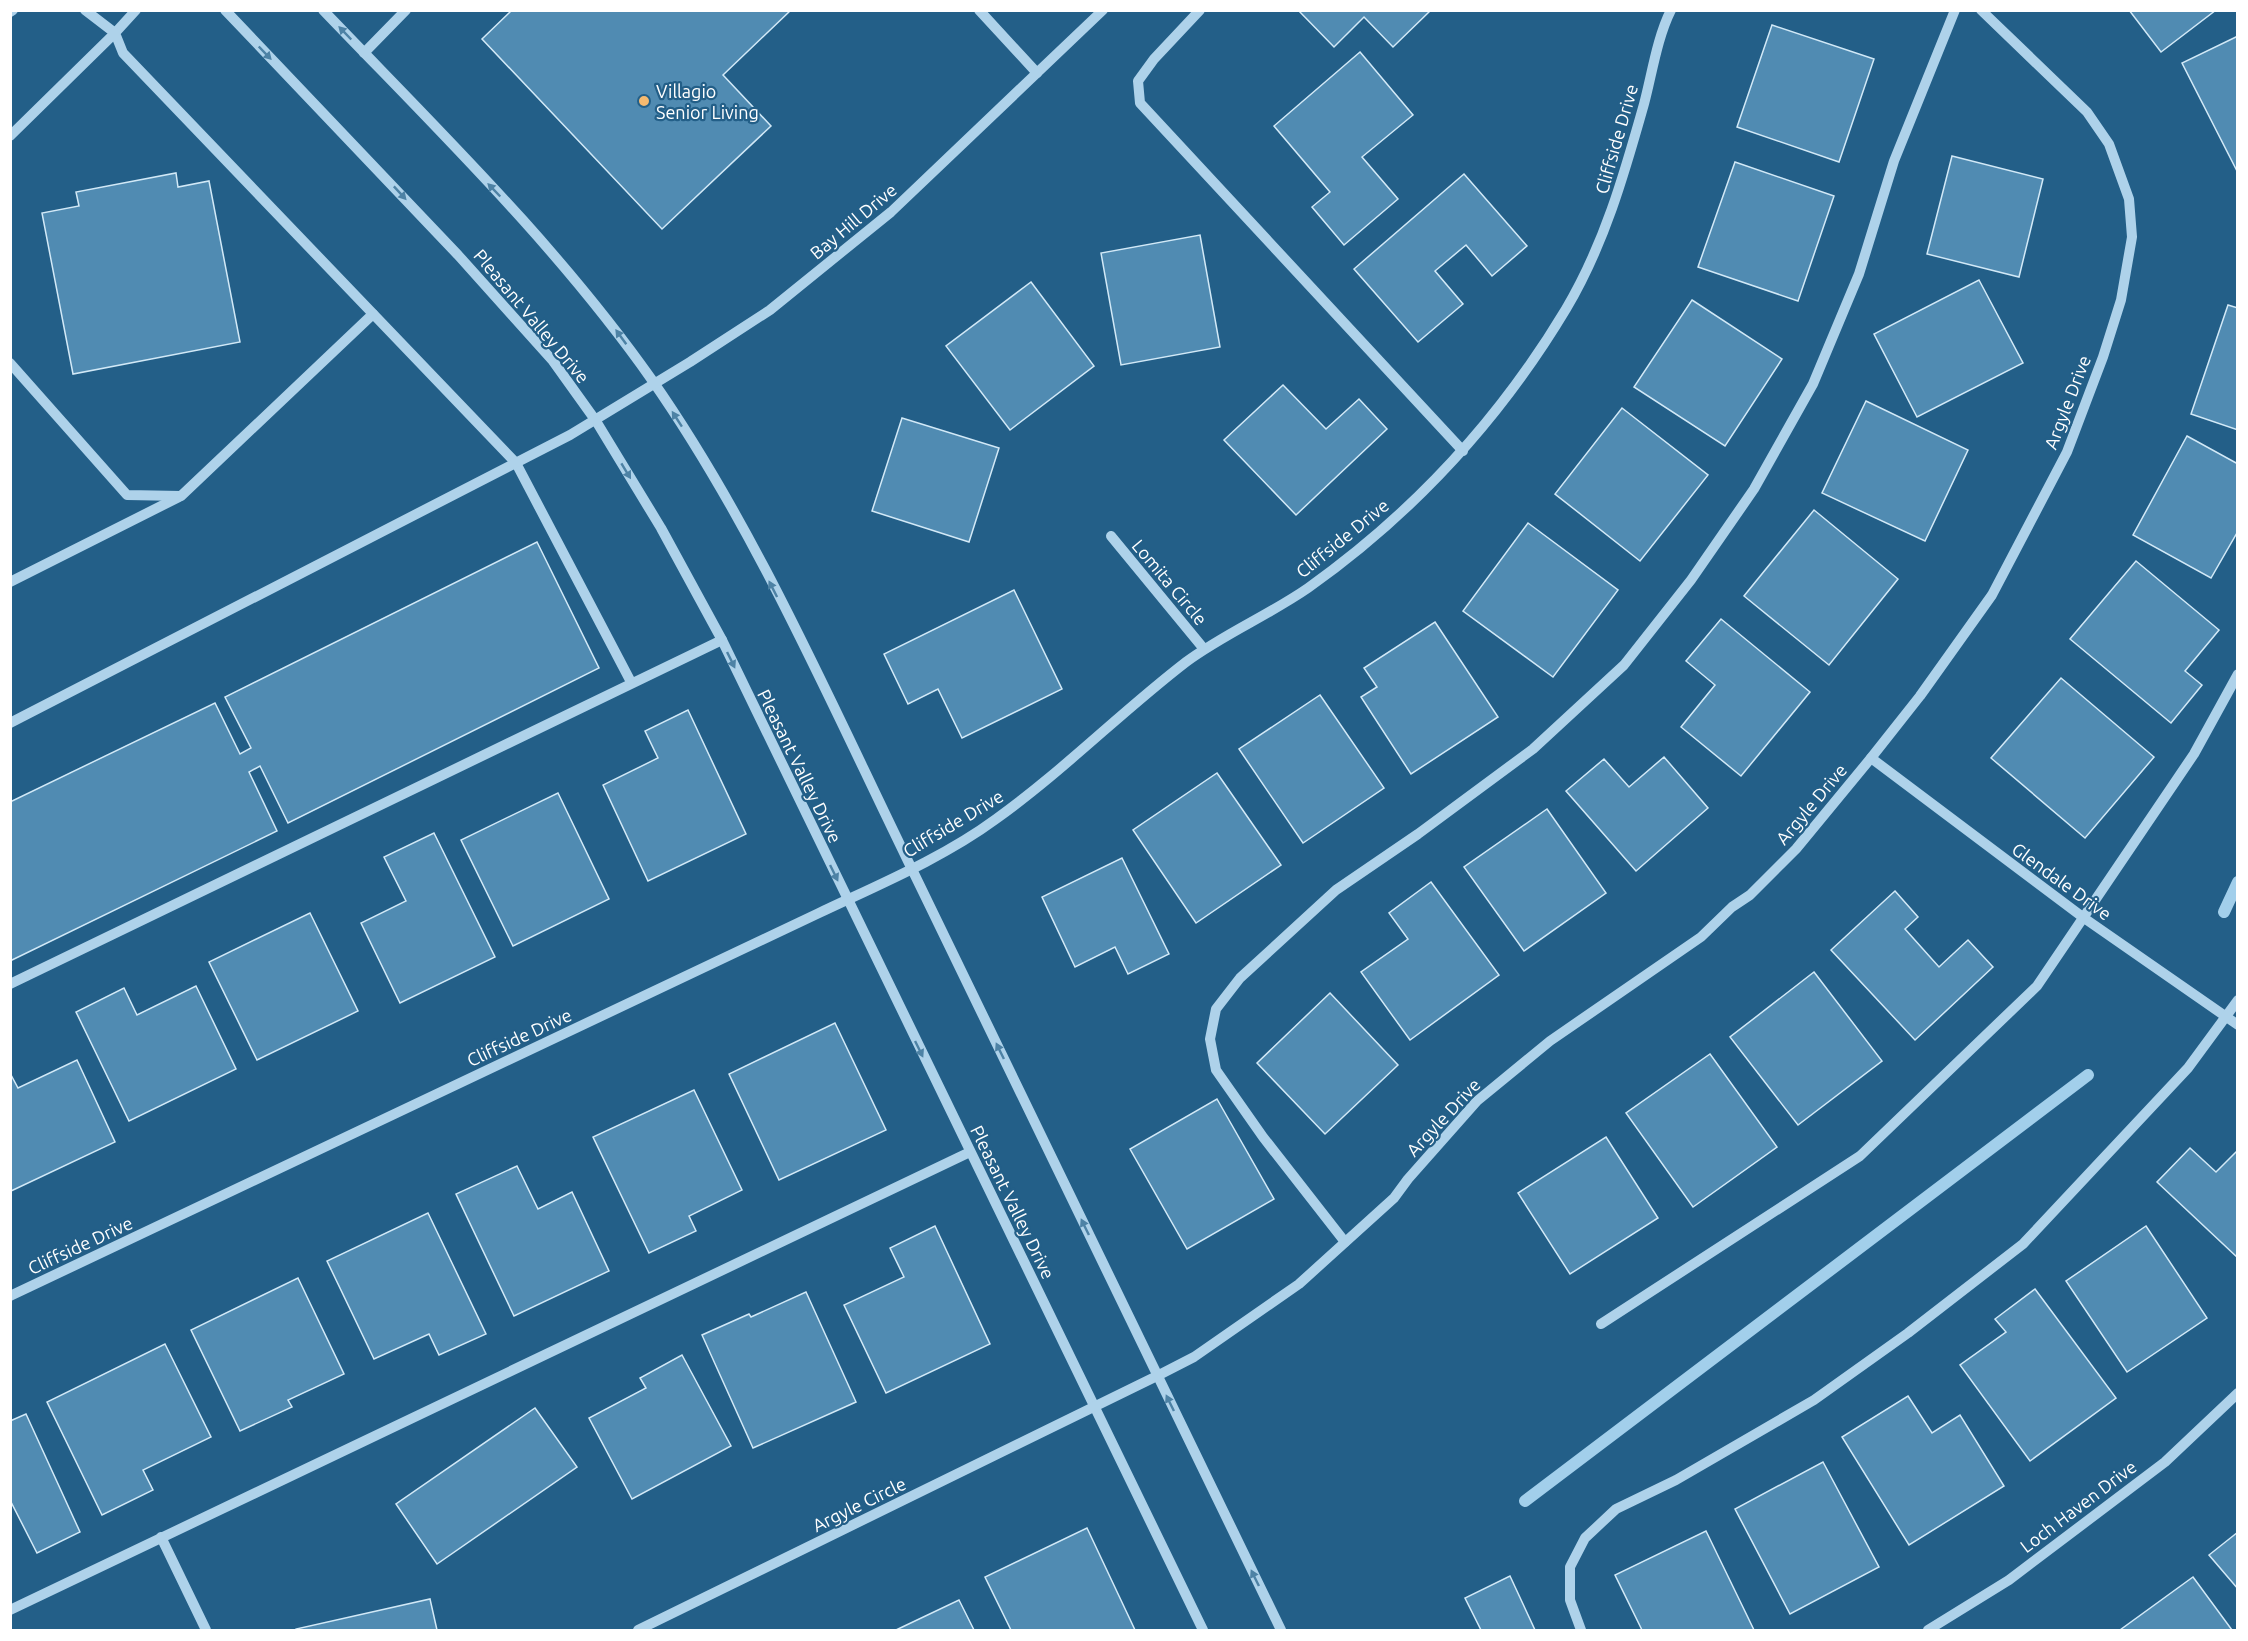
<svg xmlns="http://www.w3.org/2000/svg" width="2248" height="1641" font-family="Ubuntu,sans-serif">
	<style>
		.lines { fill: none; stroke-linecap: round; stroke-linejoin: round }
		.stream { stroke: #a2cfeb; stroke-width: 12 }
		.building { fill: #508bb2; stroke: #d2e9f7; stroke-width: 1.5 }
		.minor { stroke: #aed2ea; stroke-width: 10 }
		.oneway { fill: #4d82a5 }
		.poi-dot { fill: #f5ba70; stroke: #235f88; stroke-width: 2 }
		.labels { text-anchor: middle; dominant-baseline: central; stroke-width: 4.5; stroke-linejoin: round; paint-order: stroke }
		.poi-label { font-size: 18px; fill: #fff; stroke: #235f88; text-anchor: start }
		.street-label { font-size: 18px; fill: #fff; stroke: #235f88 }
	</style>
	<rect width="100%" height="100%" fill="#235f88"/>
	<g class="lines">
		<!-- stream -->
		<g class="stream">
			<polyline points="2224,912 2238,882"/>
			<polyline points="1525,1501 2088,1075"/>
		</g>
	</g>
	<!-- building -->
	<g class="building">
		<polygon points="512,10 791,10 723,75 771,126 662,229 482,39"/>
		<polygon points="1298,10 1431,10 1393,47 1364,17 1334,47"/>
		<polygon points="2129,10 2216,10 2161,52"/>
		<polygon points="1772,25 1874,59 1839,162 1737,127"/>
		<polygon points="2238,36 2238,170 2237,171 2182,63"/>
		<polygon points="1360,52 1413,115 1362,157 1398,199 1344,245 1312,207 1330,192 1274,126"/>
		<polygon points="1952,156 2043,179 2019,277 1927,254"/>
		<polygon points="1735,162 1834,196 1798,301 1698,267"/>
		<polygon points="176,173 178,187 209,181 240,342 73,374 42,213 79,206 76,192"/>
		<polygon points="1464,174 1527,246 1492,276 1466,245 1435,271 1463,304 1418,342 1354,269"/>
		<polygon points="1200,235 1220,347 1121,365 1101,253"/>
		<polygon points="1979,280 2023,363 1917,417 1874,334"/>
		<polygon points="1031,282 1094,366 1010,430 946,346"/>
		<polygon points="1692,300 1782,359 1725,446 1634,387"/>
		<polygon points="2228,305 2238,308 2238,430 2191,414"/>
		<polygon points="1283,385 1326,429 1359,399 1387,429 1296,515 1224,440"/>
		<polygon points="1866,401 1968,450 1925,541 1822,493"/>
		<polygon points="1622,408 1708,475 1640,561 1555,494"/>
		<polygon points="902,418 999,448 969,542 872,511"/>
		<polygon points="2187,436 2238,464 2238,531 2211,578 2133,535"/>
		<polygon points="1814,510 1898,579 1829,665 1744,596"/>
		<polygon points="1528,523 1618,590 1553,677 1463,611"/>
		<polygon points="537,542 599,668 288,823 260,766 249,772 277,831 10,961 10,802 215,703 240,754 251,748 225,697"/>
		<polygon points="2136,561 2219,630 2185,671 2202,685 2171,723 2070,639"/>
		<polygon points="1014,590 1062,689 962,738 938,689 908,704 884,654"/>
		<polygon points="1721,619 1810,692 1741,776 1681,727 1715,685 1686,661"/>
		<polygon points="1435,622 1498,717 1411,774 1361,697 1377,687 1364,668"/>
		<polygon points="2061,678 2154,757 2085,838 1991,758"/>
		<polygon points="1320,695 1384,788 1303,843 1239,749"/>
		<polygon points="688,710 746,834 648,881 603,785 658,758 645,731"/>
		<polygon points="1664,757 1708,808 1636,871 1566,791 1604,759 1629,787"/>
		<polygon points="1217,773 1281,865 1196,923 1133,830"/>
		<polygon points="558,793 609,899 513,946 461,840"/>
		<polygon points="1547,809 1606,893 1524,951 1464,867"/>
		<polygon points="434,833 495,957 400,1003 361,923 406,901 384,857"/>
		<polygon points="1122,858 1169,954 1128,974 1115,947 1075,967 1042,897"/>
		<polygon points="1431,882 1499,975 1410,1040 1361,972 1408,939 1389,913"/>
		<polygon points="1895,891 1918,917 1905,929 1939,967 1968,940 1993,967 1915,1040 1831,950"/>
		<polygon points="310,913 358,1011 257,1060 209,962"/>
		<polygon points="1814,972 1882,1061 1798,1125 1730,1037"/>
		<polygon points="196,986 236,1069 129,1121 76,1012 124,988 137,1015"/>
		<polygon points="1330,993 1398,1065 1325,1134 1257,1063"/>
		<polygon points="835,1023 886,1130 779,1180 729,1074"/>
		<polygon points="1710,1054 1777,1147 1693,1207 1626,1113"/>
		<polygon points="77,1060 115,1142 11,1191 10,1073 18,1088"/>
		<polygon points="694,1090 742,1190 689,1216 696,1231 649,1253 593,1137"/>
		<polygon points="1217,1099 1274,1199 1187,1249 1130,1149"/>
		<polygon points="1606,1137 1658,1218 1570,1274 1518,1193"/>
		<polygon points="2190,1148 2216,1172 2238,1150 2238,1258 2157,1182"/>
		<polygon points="517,1166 538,1209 572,1192 609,1271 514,1316 456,1194"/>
		<polygon points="428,1213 486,1334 439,1355 429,1334 374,1359 327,1261"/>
		<polygon points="935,1226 990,1344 886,1393 844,1305 904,1277 890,1248"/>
		<polygon points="2146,1226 2207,1318 2127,1372 2066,1281"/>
		<polygon points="298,1278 344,1374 288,1400 292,1407 240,1431 191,1330"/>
		<polygon points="2035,1289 2116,1398 2030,1461 1960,1365 2006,1332 1995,1319"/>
		<polygon points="806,1292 856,1402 753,1448 702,1335 749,1314 751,1317"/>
		<polygon points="165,1344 211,1437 143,1470 153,1490 102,1515 47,1402"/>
		<polygon points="682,1355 731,1446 632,1499 589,1418 646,1388 640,1378"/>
		<polygon points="1908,1396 1932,1433 1960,1415 2004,1486 1909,1545 1842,1437"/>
		<polygon points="535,1408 577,1467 437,1564 396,1504"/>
		<polygon points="26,1414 80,1532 37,1553 10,1500 10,1421"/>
		<polygon points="1823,1462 1879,1567 1790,1614 1735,1509"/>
		<polygon points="1087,1528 1135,1630 1011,1630 985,1577"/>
		<polygon points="1706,1531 1754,1630 1642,1630 1615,1575"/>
		<polygon points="2238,1532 2238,1589 2209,1555"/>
		<polygon points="1510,1576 1535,1630 1481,1630 1465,1598"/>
		<polygon points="2193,1577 2232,1630 2120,1630"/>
		<polygon points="430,1599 437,1630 296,1630 296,1629"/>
		<polygon points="959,1600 974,1630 896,1630"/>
	</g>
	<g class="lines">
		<!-- minor -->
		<g class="minor">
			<polyline points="136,10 115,33 123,53 516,463 631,682"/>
			<polyline points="225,10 458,255 553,361 596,421 661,528 722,640 1203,1630"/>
			<path d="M323,10C437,129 557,245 652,380C754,526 829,699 907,859C1032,1116 1155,1374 1281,1630"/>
			<polyline points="979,10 1037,73"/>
			<polyline points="1200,10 1154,59 1138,81 1140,103 1463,451"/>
			<polyline points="10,12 13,10"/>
			<polyline points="364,53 406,10"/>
			<polyline points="10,136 115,33 85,10"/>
			<polyline points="10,363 127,495 181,496 373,314"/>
			<polyline points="1111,536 1204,649"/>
			<polyline points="10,582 179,497"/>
			<polyline points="10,723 570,435 690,362 770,310 891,212 1103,10"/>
			<polyline points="1871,758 2084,918 2238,1025"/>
			<polyline points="10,984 722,640"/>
			<polyline points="1345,1242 1263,1137 1216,1070 1210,1039 1216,1009 1240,978 1336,890 1418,834 1533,749 1624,665 1691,580 1754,489 1813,384 1859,274 1894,161 1955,10"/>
			<path d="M10,1296L819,913C878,885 943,858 996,819C1063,771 1121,712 1186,662C1224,634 1269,615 1308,588C1412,514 1500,419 1566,309C1604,245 1624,175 1644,104C1652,74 1657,38 1671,10"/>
			<polyline points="1601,1324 1860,1156 2037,986 2194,754 2238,674"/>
			<polyline points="161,1537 206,1630"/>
			<polyline points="10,1610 970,1152"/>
			<polyline points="638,1630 1157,1376 1194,1357 1299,1284 1394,1198 1408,1179 1477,1101 1550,1041 1701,937 1732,907 1750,895 1796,849 1871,758 1920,696 1992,595 2067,452 2103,357 2121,300 2132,237 2129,199 2109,144 2087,112 1981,10"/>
			<polyline points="1581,1630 1570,1600 1570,1567 1585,1538 1616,1509 1676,1480 1814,1400 1908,1333 2023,1244 2188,1068 2238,1000"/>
			<polyline points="1928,1630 2009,1580 2165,1462 2238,1393"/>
		</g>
	</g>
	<!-- one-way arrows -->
	<defs><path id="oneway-solid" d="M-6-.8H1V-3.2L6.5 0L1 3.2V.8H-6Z" transform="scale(1.5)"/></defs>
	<g class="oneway">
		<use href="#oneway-solid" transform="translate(345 33) rotate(-134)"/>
		<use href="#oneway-solid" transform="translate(265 53) rotate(46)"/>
		<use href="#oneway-solid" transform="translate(494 190) rotate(-134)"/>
		<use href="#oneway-solid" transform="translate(400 193) rotate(47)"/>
		<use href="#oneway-solid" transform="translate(621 337) rotate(-126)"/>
		<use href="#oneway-solid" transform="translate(677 419) rotate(-123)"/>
		<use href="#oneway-solid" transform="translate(626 471) rotate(59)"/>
		<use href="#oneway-solid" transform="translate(773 589) rotate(-117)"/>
		<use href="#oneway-solid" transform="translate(731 660) rotate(64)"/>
		<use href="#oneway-solid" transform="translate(834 873) rotate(64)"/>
		<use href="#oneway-solid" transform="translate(919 1049) rotate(64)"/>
		<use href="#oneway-solid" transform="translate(1000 1051) rotate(-116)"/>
		<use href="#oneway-solid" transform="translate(1085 1227) rotate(-116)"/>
		<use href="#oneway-solid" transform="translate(1170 1403) rotate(-116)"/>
		<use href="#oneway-solid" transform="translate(1255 1578) rotate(-116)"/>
	</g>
	<!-- markers -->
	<circle class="poi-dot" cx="644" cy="101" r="6"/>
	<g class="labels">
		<!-- poi labels -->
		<g class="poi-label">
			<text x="656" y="91">Villagio<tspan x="656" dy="21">Senior Living</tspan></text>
		</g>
		<!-- street labels -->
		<g class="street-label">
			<text transform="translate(1616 139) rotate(-74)">Cliffside Drive</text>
			<text transform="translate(853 221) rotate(-40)">Bay Hill Drive</text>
			<text transform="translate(532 316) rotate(50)">Pleasant Valley Drive</text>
			<text transform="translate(2067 402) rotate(-69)">Argyle Drive</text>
			<text transform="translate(1342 538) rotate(-39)">Cliffside Drive</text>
			<text transform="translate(1170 582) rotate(50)">Lomita Circle</text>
			<text transform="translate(800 766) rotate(64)">Pleasant Valley Drive</text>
			<text transform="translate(1811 804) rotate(-50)">Argyle Drive</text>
			<text transform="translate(953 823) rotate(-31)">Cliffside Drive</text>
			<text transform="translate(2062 881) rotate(36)">Glendale Drive</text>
			<text transform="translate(519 1037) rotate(-25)">Cliffside Drive</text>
			<text transform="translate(1443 1117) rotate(-47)">Argyle Drive</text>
			<text transform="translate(1013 1202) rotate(64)">Pleasant Valley Drive</text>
			<text transform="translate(80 1245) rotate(-25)">Cliffside Drive</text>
			<text transform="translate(859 1504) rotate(-26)">Argyle Circle</text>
			<text transform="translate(2078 1506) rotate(-37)">Loch Haven Drive</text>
		</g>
	</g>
	<!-- border -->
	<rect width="2248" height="1641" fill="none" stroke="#ffffff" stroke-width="24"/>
</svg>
